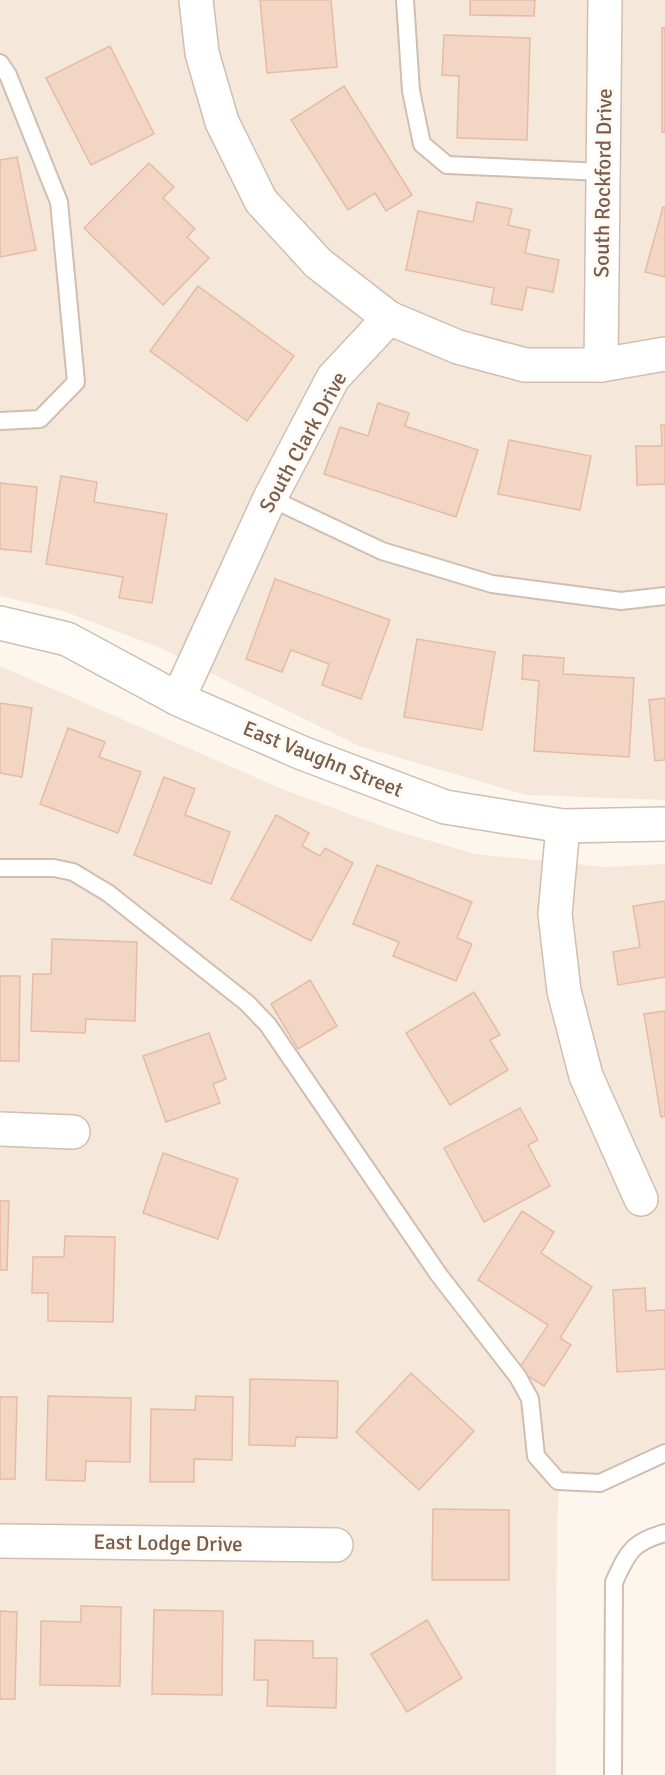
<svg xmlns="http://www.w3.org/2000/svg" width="665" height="1775" font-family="Signika,sans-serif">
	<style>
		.residential { fill: #f5e8da }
		.building { fill: #f3d5c3; stroke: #e6bba3; stroke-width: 1.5 }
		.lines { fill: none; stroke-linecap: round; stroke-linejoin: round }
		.service-casing { stroke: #d1beb0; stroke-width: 20 }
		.minor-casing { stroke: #d1beb0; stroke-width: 36 }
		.service { stroke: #fff; stroke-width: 16 }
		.minor { stroke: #fff; stroke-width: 33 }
		.labels { text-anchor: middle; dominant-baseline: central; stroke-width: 6; stroke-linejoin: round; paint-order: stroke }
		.street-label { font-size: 21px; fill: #7a5c4d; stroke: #fffaf3 }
	</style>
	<rect width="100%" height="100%" fill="#fdf6ec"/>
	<!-- residential -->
	<g class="residential">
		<polygon points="0,0 665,0 665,800 526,795 359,746 158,647 63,611 0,596"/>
		<polygon points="0,666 287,791 390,829 475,854 605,867 665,864 665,1442 599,1474 560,1473 557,1526 556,1775 0,1775"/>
	</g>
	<!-- building -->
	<g class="building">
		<polygon points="260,0 331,0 337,67 267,73"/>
		<polygon points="470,0 535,0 534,16 470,15"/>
		<rect x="662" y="28" width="3" height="104"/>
		<polygon points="444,35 530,38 527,140 457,138 459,76 442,75"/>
		<polygon points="110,46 154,134 91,165 46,78"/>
		<polygon points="344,86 412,195 386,211 375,193 348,210 291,120"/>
		<polygon points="17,157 36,250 0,257 0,160"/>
		<polygon points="149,163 174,187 163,198 195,229 187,237 209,258 163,305 84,228"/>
		<polygon points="477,202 512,209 508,225 530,230 525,253 559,260 553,292 527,287 522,310 491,304 494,288 406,270 418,211 473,222"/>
		<polygon points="663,207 665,208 665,277 645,272"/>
		<polygon points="198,286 294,356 247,421 150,351"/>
		<polygon points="378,403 409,413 405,426 478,450 456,517 324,474 340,427 368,436"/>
		<polygon points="661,425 665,425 665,484 637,485 636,446 662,446"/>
		<polygon points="509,440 591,456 580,510 498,494"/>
		<polygon points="61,476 97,482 94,502 167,514 152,603 119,598 123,577 46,564"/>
		<polygon points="0,483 37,487 31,552 0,549"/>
		<polygon points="275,579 390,620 361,699 322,685 329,664 291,650 282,672 246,659"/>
		<polygon points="417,639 495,652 482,730 404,717"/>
		<polygon points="523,655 564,658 563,674 634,678 629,757 534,751 539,681 522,679"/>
		<polygon points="665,698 665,760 655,761 649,700"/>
		<polygon points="0,703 32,708 22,777 0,773"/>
		<polygon points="68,728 105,742 99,757 141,772 118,833 40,804"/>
		<polygon points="164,777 195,789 185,815 230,832 211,884 134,855"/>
		<polygon points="276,815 309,833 302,846 320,856 325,848 353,863 311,941 231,899"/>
		<polygon points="377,865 472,902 457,938 472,944 456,981 393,956 399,942 353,924"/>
		<polygon points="665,901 665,977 618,985 613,952 640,947 633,906"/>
		<polygon points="52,939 137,942 135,1021 86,1019 85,1033 31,1031 33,974 51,974"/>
		<polygon points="0,976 20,976 19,1061 0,1061"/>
		<polygon points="310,980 337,1026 298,1049 271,1004"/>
		<polygon points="474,992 500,1035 490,1040 508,1070 450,1105 406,1033"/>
		<polygon points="665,1011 665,1116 661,1117 644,1014"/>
		<polygon points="209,1033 226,1079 213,1084 220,1103 166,1122 143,1056"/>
		<polygon points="520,1108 538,1140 528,1145 550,1186 484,1222 444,1148"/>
		<polygon points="163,1153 238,1179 218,1239 143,1213"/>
		<polygon points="0,1201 9,1201 7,1270 0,1270"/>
		<polygon points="522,1211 554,1232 541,1253 592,1287 560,1338 571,1345 544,1386 518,1370 548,1325 478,1280"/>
		<polygon points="65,1236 115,1237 113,1322 48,1321 48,1293 32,1293 33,1257 64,1257"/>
		<polygon points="645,1288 646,1311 665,1310 665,1369 617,1372 613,1290"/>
		<polygon points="411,1373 474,1431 419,1490 356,1432"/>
		<polygon points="250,1379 338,1381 337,1438 296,1437 295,1446 249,1445"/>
		<polygon points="48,1396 131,1398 130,1462 86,1461 85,1481 46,1480"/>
		<polygon points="196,1396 233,1397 232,1460 194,1459 194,1482 150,1482 151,1409 195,1410"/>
		<polygon points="0,1397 17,1397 15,1479 0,1479"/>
		<polygon points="433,1509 509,1510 509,1580 432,1580"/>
		<polygon points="81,1606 121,1607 120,1686 40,1685 41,1621 81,1622"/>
		<polygon points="154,1610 223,1611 222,1695 152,1694"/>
		<polygon points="0,1611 17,1612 15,1699 0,1699"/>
		<polygon points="427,1620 462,1678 407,1712 371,1654"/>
		<polygon points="255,1640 313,1641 313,1658 337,1658 336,1708 267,1706 268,1680 254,1680"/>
	</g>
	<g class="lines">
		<defs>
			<g id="service">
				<polyline points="405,0 411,91 422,144 447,165 603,172"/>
				<polyline points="0,63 8,75 59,202 76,382 40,419 0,421"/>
				<polyline points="270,498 382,551 492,584 621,601 665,596"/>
				<polyline points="0,868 54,868 73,872 108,893 247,1003 268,1025 439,1275 518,1377 530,1399 536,1456 558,1481 600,1483 665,1453"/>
				<path d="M613,1775L614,1582C628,1552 632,1542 665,1533"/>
			</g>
			<g id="minor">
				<polyline points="389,318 458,347 525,365 601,365 665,354"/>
				<polyline points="601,365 605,0"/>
				<polyline points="0,623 67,639 178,699 302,753 445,807 563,826 665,824"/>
				<polyline points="178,699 270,498 333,378 389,318 318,263 261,201 222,122 202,53 196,0"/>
				<polyline points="563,826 555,914 564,991 586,1076 641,1199"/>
				<polyline points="0,1129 73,1132"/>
				<polyline points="0,1541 336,1545"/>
			</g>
		</defs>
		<!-- service casing -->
		<use href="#service" class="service-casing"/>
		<!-- minor casing -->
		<use href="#minor" class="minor-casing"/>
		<!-- service -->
		<use href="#service" class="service"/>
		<!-- minor -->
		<use href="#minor" class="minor"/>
	</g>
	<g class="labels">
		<!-- street labels -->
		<g class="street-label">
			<text transform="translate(603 183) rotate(-89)">South Rockford Drive</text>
			<text transform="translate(303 442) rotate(-61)">South Clark Drive</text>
			<text transform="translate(323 759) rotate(22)">East Vaughn Street</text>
			<text transform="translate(168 1543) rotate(1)">East Lodge Drive</text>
		</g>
	</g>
</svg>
